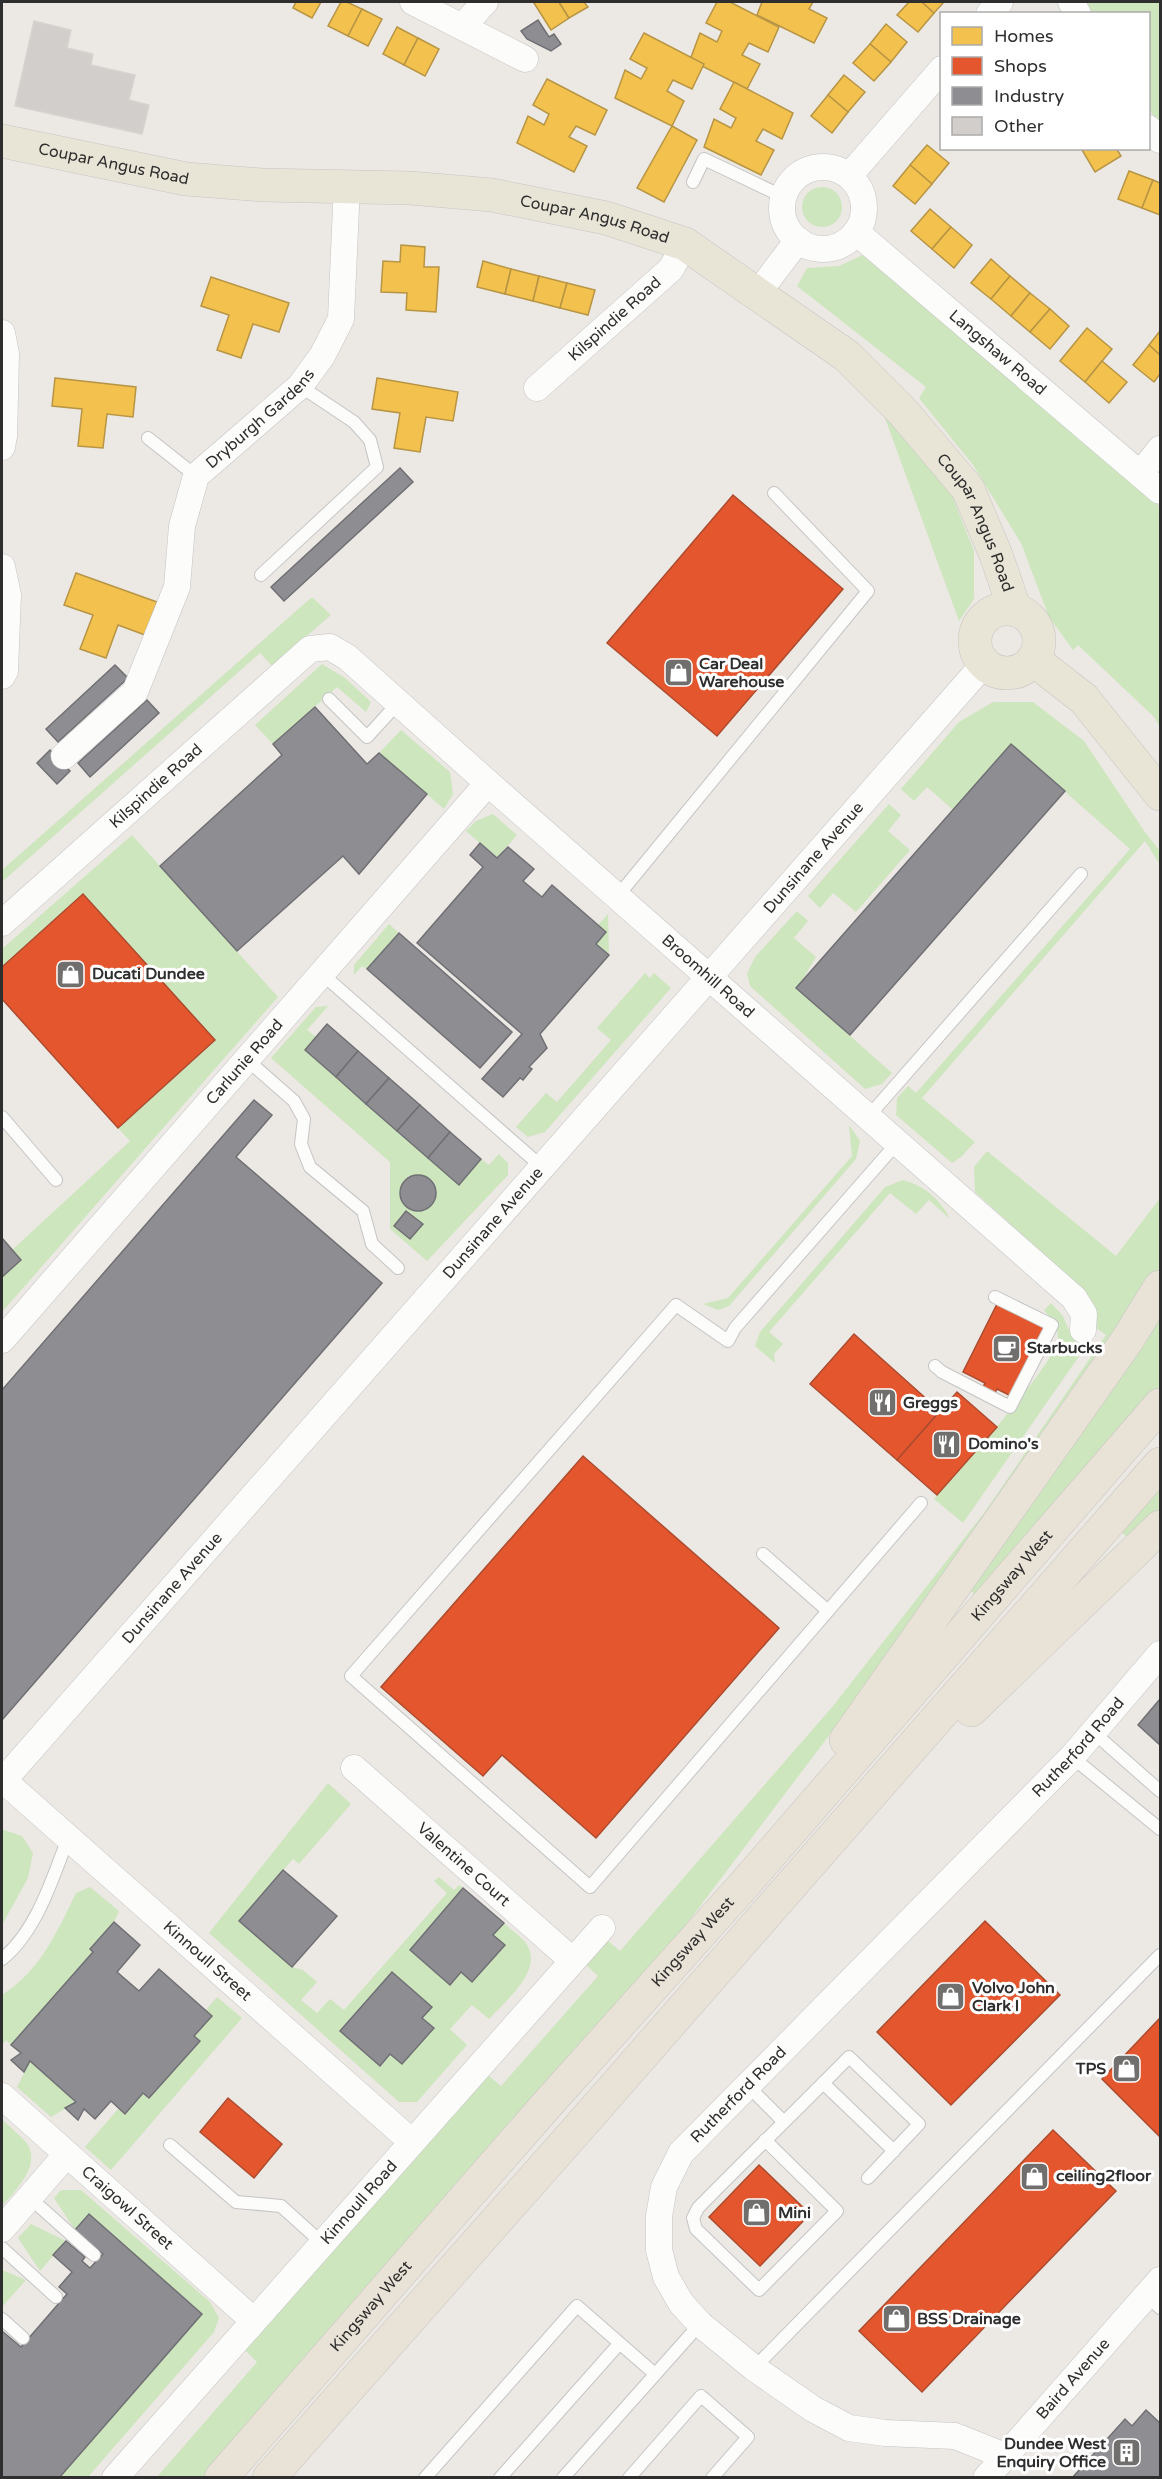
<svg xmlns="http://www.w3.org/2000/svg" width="1162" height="2479" font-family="'Varela Round',sans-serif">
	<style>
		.green { fill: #cee6be }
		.homes { fill: #f2c14e; stroke: #b79544; stroke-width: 1.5 }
		.shops { fill: #e4572e; stroke: #ad4b2e; stroke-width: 1.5 }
		.industry { fill: #8d8d92; stroke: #707074; stroke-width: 1.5 }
		.building { fill: #d1cecb; stroke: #d7d4d0; stroke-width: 1.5 }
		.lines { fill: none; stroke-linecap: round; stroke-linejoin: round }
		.service-casing { stroke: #c5c4c5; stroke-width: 14 }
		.minor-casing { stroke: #c5c4c5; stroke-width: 27 }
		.primary-casing { stroke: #c6c5c4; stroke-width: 34 }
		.trunk-casing { stroke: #c6c5c4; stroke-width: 34 }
		.service { stroke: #fcfcfb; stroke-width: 12 }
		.minor { stroke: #fcfcfb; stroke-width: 26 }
		.primary { stroke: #e8e4d6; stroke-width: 33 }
		.trunk { stroke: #e9e2d6; stroke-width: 33 }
		.labels { text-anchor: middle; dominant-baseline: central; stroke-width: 6; stroke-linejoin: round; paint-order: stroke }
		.street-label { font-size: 16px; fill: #2e2e2e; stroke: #fff }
		.poi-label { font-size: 16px; font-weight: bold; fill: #2e2e2e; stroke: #fff; text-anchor: start }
	</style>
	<rect width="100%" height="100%" fill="#ece8e4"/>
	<!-- green -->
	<g class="green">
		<polygon points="1080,2 1160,2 1160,126 1149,109 1148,14 1088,13"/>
		<circle cx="822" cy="207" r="20"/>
		<polygon points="865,254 1160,507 1160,727 1154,717 1078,645 1073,650 1049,617 1021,543 973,465 919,398 926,387 797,286 807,268 839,266"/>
		<polygon points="881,407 901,427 953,498 974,551 974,599 959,621"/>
		<polygon points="312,597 331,615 272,666 260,653 2,882 2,870"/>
		<polygon points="322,664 345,678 371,702 366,712 337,687 273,744 255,725"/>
		<polygon points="993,702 1033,702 1084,741 1145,832 1160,851 1160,865 1145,841 922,1098 975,1142 961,1157 952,1163 896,1115 897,1098 908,1086 916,1093 1130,849 1011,744 953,810 927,787 914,801 901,789 959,722"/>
		<polygon points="401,730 450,772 453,794 444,809 379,753"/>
		<polygon points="889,804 901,815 888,831 910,850 856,912 833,893 820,908 808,896"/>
		<polygon points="493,814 517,835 497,858 466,831 476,821"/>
		<polygon points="132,835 278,997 2,1312 2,1277 20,1260 12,1250 130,1141 118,1128 214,1040 83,894 2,967 2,949"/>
		<polygon points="797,911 808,921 794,938 816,957 797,989 892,1073 882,1084 865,1089 750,986 747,974 755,957"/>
		<polygon points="608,914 609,955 596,944 606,932 598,925"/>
		<polygon points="389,924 399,933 367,969 362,966 354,975 354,965"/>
		<polygon points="645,973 650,978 654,973 671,988 545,1132 528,1137 516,1127 546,1093 557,1102 611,1040 597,1028"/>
		<polygon points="328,1006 307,1030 316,1037 305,1050 459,1184 481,1159 489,1165 499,1154 508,1163 508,1175 427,1261 390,1229 390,1162 271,1058 316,1007"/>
		<polygon points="849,1125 860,1141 856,1159 729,1306 718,1310 703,1304 728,1298 852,1156"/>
		<polygon points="987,1151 1116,1256 1160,1198 1160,1268 1120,1332 991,1521 664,1954 203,2477 156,2478 257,2362 245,2350 488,2075 501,2086 598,1976 585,1964 607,1940 620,1951 833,1706 984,1513 1106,1335 1092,1325 1093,1307 1067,1275 975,1192 974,1167"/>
		<path d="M903,1180C925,1186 940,1199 950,1219L929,1200L916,1214L890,1193L769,1332L783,1344L774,1354L775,1363L755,1346L760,1332L885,1187Z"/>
		<path d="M1051,1303L1063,1316L1069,1330L1089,1342L963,1523L934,1499C955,1475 1057,1362 1058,1339C1058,1326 1051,1319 1044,1310Z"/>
		<polygon points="1160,1311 1160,1387 1129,1427 978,1597 969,1590"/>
		<polygon points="1160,1488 1160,1512 1131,1540 1121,1532"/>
		<path d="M328,1783L351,1804L299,1864L293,1859L240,1920L292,1967L303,1970L317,1982L301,2000L317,2013L330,1999L344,2010L447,1893L434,1881L439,1877L454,1890L459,1885L463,1888L410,1950L450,1984L461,1972L473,1982L504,1945L493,1935L504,1923C510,1929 519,1935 525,1942C546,1969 506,2000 489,2019L472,2005L450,2029L467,2045L417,2102H399L209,1933Z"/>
		<polygon points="4,1830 22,1836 33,1853 28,1878 2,1925 2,1831"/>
		<path d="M90,1887L119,1911L114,1922L90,1948L93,1952L11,2045L6,2040L2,2045V1995C40,1971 57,1932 76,1893Z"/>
		<polygon points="217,1997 242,2018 111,2170 85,2147 119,2108 126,2113 143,2093 149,2098 199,2041 194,2036 206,2010"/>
		<polygon points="30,2061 76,2102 51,2117 17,2087"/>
		<path d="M2,2119C9,2127 19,2134 26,2142C43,2164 15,2191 2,2206Z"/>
		<polygon points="61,2190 81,2190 210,2302 219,2318 214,2332 88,2477 59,2477 202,2314 89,2214 75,2230 54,2198"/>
		<polygon points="31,2224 66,2241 40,2271 18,2238"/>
		<polygon points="2,2270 26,2280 2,2307"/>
	</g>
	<!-- homes -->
	<g class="homes">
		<polygon points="296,2 321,2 312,18 293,8"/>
		<polygon points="341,2 347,2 362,9 348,36 328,26"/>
		<polygon points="536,2 559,2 569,18 551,30 534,3"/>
		<polygon points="559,2 584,2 588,7 569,18"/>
		<polygon points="717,2 730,2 779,27 768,52 749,43 742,55 760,64 747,89 690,60 700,33 717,42 722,31 706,23"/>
		<polygon points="762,2 813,2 809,9 827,18 814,43 757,15"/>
		<polygon points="909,2 922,2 934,13 918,32 897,15"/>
		<polygon points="922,2 944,2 934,13"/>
		<polygon points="362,9 382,19 368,46 348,36"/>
		<polygon points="886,24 907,42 891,62 870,44"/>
		<polygon points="397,27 418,38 404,65 383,54"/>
		<polygon points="644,33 704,64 692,89 673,80 667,91 684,101 672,126 615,98 625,70 641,79 647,68 630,59"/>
		<polygon points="418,38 439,49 425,76 404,65"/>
		<polygon points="870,44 891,62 874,81 853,63"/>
		<polygon points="844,75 865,92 848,112 828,95"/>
		<polygon points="547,79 607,110 595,135 576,126 569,137 587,146 574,172 517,143 528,116 544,125 549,114 533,105"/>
		<polygon points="734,82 793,113 782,139 763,129 756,141 774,150 761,175 704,147 714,119 731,128 736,118 720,109"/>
		<polygon points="828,95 848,112 832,133 811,116"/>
		<polygon points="672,126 697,140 664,202 637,188"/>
		<polygon points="927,145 949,163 932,184 910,165"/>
		<polygon points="1085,148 1116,148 1121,156 1095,172 1082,150"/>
		<polygon points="910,165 932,184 915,204 893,186"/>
		<polygon points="1129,171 1153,180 1142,208 1118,199"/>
		<polygon points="1153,180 1160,183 1160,215 1142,208"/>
		<polygon points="930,209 951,227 932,249 911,231"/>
		<polygon points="951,227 972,245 954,268 932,249"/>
		<polygon points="401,245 425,247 424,267 439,267 436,312 406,310 407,293 381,292 383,261 400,262"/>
		<polygon points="991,259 1010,276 991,299 971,283"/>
		<polygon points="483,261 511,269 505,294 477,287"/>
		<polygon points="511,269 539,276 533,301 505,294"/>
		<polygon points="539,276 567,283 560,308 533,301"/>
		<polygon points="1010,276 1030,293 1011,316 991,299"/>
		<polygon points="211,277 289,303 279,332 253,324 241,358 217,350 229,315 201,306"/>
		<polygon points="567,283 595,290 588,315 560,308"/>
		<polygon points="1030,293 1050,309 1030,332 1011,316"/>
		<polygon points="1050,309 1069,326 1050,349 1030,332"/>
		<polygon points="1087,328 1112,349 1085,382 1060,361"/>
		<polygon points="1160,331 1160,355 1149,345"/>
		<polygon points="1149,345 1160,355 1160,374 1154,382 1133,365"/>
		<polygon points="1102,361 1127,382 1109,403 1085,382"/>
		<polygon points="55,378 136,387 133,417 107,414 103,448 78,446 82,409 52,406"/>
		<polygon points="377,378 458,392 453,421 426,417 420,452 394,448 400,413 372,409"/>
		<polygon points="76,573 157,602 145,635 118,625 106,658 80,649 93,615 64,605"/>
	</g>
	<!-- shops -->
	<g class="shops">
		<polygon points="733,495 843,589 717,736 607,643"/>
		<polygon points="83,894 215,1040 118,1128 2,999 2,967"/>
		<polygon points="999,1300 1049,1325 1013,1397 997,1389 995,1393 983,1387 985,1383 963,1372"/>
		<polygon points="854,1334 940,1411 897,1460 810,1384"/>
		<polygon points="957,1392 997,1427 937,1495 897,1460"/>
		<polygon points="583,1456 779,1628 596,1838 502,1755 483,1776 381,1687"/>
		<polygon points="985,1921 1060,1995 951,2105 877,2032"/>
		<polygon points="1160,2018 1160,2137 1102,2079"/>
		<polygon points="228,2098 282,2144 254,2178 200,2132"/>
		<polygon points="1053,2130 1116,2191 922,2392 859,2331"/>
		<polygon points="759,2165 810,2214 760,2266 709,2217"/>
	</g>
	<!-- industry -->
	<g class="industry">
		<polygon points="538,20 549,37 554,34 561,44 551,51 527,39 521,31"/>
		<polygon points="400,468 413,482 284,601 271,587"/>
		<polygon points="115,665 128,678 58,742 46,729"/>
		<polygon points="147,700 159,713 90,777 78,763"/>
		<polygon points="315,707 367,764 379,753 427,794 359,874 343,856 237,951 160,866 282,755 273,744"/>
		<polygon points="1011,744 1065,791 850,1035 796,988"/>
		<polygon points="50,750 70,771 57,784 37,763"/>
		<polygon points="480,843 497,858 508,847 534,869 523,881 542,897 552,885 598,925 606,932 596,944 609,955 540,1034 547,1048 529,1067 532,1069 523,1080 520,1078 503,1097 482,1079 522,1034 417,943 483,867 470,855"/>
		<polygon points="399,933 512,1032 480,1068 367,969"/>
		<polygon points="327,1024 358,1051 336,1077 305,1050"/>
		<polygon points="358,1051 389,1078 366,1104 336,1077"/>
		<polygon points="389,1078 420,1105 397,1131 366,1104"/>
		<polygon points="254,1100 272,1115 236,1157 382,1283 2,1720 2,1390"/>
		<polygon points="420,1105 450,1132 428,1158 397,1131"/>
		<polygon points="450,1132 481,1159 459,1185 428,1158"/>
		<circle cx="418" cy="1193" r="18"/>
		<polygon points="406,1211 423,1224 410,1239 394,1226"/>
		<polygon points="2,1238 21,1260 2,1277"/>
		<polygon points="1160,1699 1160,1745 1138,1725"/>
		<polygon points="283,1870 337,1916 292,1967 239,1921"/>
		<polygon points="463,1888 504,1923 493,1935 505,1945 472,1982 461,1972 450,1985 410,1950"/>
		<polygon points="114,1922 140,1945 117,1972 139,1991 159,1969 212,2016 194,2036 200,2041 149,2098 143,2093 125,2114 111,2101 95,2119 84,2109 78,2120 65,2108 76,2102 30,2061 24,2072 11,2060 21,2053 11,2045 93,1952 90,1949"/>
		<polygon points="392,1972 432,2007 422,2018 434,2028 402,2064 390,2054 380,2066 340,2031"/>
		<polygon points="89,2214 202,2314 59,2478 2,2478 2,2331 21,2347 67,2294 59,2287 72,2272 53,2255 66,2241 85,2257 82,2261 90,2268 103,2254 75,2230"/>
		<polygon points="1146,2410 1160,2423 1160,2478 1072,2478 1125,2419 1132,2426"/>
	</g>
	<!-- building -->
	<polygon class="building" points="34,21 71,30 67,48 93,54 91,65 135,75 129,100 149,105 142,134 15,106"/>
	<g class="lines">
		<defs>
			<g id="service">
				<polyline points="693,182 704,159 784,197"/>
				<polyline points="148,438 196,476"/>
				<polyline points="261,575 377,467 370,440 354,422 300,386"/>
				<polyline points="329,699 367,737 398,703"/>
				<polyline points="617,897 868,591 774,493"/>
				<polyline points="321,973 542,1167"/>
				<polyline points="245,1058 294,1101 304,1119 301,1144 310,1167 363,1211 372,1244 398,1268"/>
				<polyline points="2,1117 56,1180"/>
				<polyline points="868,1117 1081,874"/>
				<polyline points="897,1143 735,1328 728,1341 676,1305 351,1676 590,1887 921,1503"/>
				<polyline points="935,1366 942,1372 1010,1407 1052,1325 995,1297"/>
				<polyline points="763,1554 828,1611"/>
				<polyline points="1093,1732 1160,1791"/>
				<polyline points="1072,1757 1160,1829"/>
				<path d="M2,1959C36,1932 53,1878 68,1838"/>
				<polyline points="823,2083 894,2151"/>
				<polyline points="747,2085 783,2121"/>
				<path d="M765,2140L837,2211L759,2290L696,2229L693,2218L698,2208C748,2157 799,2108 849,2057L919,2124L868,2178"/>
				<polyline points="170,2145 236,2202 281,2206 322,2243"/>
				<polyline points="29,2197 94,2255"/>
				<polyline points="2,2248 56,2297"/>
				<polyline points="1147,2296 1160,2308"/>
				<polyline points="2,2319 23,2338"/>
				<polyline points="754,2368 1160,1955"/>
				<polyline points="425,2478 577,2306 655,2374"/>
				<polyline points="500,2478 619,2344"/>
				<polyline points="563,2478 700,2324"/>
				<polyline points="629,2478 701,2396 748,2437 712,2478"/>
			</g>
			<g id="minor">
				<polyline points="413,2 525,59"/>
				<polyline points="1071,2 1078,14"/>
				<polyline points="989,14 1000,2"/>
				<polyline points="463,26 485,2"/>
				<polyline points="1148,128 1160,140"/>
				<circle cx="823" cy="208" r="41"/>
				<polyline points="849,176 942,69"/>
				<path id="s1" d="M856,232L1160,491"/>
				<polyline points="758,293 798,240"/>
				<polyline points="2,333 6,354 4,436 2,447"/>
				<path id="s2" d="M537,388L671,269L685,244"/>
				<polyline points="1140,474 1160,449"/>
				<polyline points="2,567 8,595 5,671 2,676"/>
				<path id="s3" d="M64,756L135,692L177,587L182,526L196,476L300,386L322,356L341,319L347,185"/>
				<path id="s4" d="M2,923L310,649L330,647L347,657L488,783L1074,1298L1084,1314L1083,1330"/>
				<path id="s5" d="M2,1340L488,783"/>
				<path id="s6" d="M354,1768L572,1960"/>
				<path id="s7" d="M3,1780L412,2142"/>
				<path id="s8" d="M2,1782L984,664"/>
				<path id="s9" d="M2,2096L253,2320"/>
				<polyline points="2,2229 67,2154"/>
				<path id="s10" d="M1005,2456L955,2436L885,2433L849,2428L813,2409L754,2368L700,2324L681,2303L666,2277L659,2250V2216L664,2187L681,2153L1072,1757L1160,1654"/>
				<path id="s11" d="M115,2478L602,1928"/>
				<path id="s12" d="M986,2478L1160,2280"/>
			</g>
			<g id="primary">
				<path id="s13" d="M2,141L186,179L262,185L410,188L492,195L606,218L685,244L847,356L903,412L968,489L996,555L1015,610"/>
				<circle cx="1007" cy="641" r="32"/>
				<polyline points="1034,660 1084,699 1160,794"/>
			</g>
			<g id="trunk">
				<polyline points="971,1710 1160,1527"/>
				<polyline points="846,1740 1128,1339 1160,1287"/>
				<path id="s14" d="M221,2478L544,2108L743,1886L1160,1405"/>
				<polyline points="269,2478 582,2124 1160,1464"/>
			</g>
		</defs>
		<!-- service casing -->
		<use href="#service" class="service-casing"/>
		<!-- minor casing -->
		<use href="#minor" class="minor-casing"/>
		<!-- primary casing -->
		<use href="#primary" class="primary-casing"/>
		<!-- trunk casing -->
		<use href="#trunk" class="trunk-casing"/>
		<!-- service -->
		<use href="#service" class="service"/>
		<!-- minor -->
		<use href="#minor" class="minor"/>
		<!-- primary -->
		<use href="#primary" class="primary"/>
		<!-- trunk -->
		<use href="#trunk" class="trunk"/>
	</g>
	<!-- icons -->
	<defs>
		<symbol id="shop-square" viewBox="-11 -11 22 22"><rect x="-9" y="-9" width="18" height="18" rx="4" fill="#706f6e" stroke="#fff"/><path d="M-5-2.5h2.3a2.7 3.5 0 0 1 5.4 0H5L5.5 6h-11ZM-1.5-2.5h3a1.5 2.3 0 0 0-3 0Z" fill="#fff"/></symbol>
		<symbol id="cafe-square" viewBox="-11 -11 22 22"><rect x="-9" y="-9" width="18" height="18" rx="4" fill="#706f6e" stroke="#fff"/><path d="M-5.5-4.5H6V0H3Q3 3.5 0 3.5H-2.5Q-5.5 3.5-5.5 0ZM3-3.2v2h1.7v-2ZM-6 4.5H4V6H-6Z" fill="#fff"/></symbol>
		<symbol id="restaurant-square" viewBox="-11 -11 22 22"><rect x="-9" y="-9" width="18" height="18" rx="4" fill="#706f6e" stroke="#fff"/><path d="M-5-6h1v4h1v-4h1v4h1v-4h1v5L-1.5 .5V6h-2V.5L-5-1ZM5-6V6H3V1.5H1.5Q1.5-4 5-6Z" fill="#fff"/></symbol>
		<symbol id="building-square" viewBox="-11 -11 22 22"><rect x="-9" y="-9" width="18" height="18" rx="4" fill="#706f6e" stroke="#fff"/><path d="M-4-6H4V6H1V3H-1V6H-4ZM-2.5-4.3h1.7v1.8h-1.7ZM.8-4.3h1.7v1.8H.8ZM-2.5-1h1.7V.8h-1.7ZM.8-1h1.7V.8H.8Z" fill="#fff"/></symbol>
	</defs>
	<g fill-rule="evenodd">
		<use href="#shop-square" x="662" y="656" width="33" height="33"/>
		<use href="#shop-square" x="54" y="958" width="33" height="33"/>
		<use href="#cafe-square" x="990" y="1332" width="33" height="33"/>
		<use href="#restaurant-square" x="866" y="1386" width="33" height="33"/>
		<use href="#restaurant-square" x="930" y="1428" width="33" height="33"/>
		<use href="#shop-square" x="934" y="1980" width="33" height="33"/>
		<use href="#shop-square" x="1110" y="2052" width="33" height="33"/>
		<use href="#shop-square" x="1018" y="2160" width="33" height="33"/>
		<use href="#shop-square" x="740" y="2196" width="33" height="33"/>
		<use href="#shop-square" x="880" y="2302" width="33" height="33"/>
		<use href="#building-square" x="1110" y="2436" width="33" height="33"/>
	</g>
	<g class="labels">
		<!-- street labels -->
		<g class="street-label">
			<text stroke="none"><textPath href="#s13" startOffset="114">Coupar Angus Road</textPath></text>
			<text stroke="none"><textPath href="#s13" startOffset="600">Coupar Angus Road</textPath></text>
			<text stroke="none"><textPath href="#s2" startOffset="104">Kilspindie Road</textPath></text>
			<text stroke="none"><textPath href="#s1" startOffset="186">Langshaw Road</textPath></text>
			<text stroke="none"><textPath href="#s3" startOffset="408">Dryburgh Gardens</textPath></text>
			<text stroke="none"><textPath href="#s13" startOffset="1104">Coupar Angus Road</textPath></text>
			<text stroke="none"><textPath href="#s4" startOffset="206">Kilspindie Road</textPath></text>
			<text stroke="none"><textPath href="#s8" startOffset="1230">Dunsinane Avenue</textPath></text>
			<text stroke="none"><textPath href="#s4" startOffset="934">Broomhill Road</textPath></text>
			<text stroke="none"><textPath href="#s5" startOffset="369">Carlunie Road</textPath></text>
			<text stroke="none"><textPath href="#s8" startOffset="744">Dunsinane Avenue</textPath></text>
			<text stroke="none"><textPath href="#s14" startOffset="1200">Kingsway West</textPath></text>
			<text stroke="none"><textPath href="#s8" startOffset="258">Dunsinane Avenue</textPath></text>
			<text stroke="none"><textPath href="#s10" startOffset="1098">Rutherford Road</textPath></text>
			<text stroke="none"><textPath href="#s6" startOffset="146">Valentine Court</textPath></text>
			<text stroke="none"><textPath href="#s14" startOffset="714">Kingsway West</textPath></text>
			<text stroke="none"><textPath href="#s7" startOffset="273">Kinnoull Street</textPath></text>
			<text stroke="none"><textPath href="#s10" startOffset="612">Rutherford Road</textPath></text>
			<text stroke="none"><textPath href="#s11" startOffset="368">Kinnoull Road</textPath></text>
			<text stroke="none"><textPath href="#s9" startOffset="168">Craigowl Street</textPath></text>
			<text stroke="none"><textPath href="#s14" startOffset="228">Kingsway West</textPath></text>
			<text stroke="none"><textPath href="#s12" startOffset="132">Baird Avenue</textPath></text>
		</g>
		<!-- poi labels -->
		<g class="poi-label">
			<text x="699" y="664">Car Deal<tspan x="699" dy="18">Warehouse</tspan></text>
			<text x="92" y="974">Ducati Dundee</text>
			<text x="1027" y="1348">Starbucks</text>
			<text x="903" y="1403">Greggs</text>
			<text x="968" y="1444">Domino's</text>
			<text x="972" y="1988">Volvo John<tspan x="972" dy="18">Clark l</tspan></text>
			<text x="1106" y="2069" text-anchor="end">TPS</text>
			<text x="1056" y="2176">ceiling2floor</text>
			<text x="778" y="2213">Mini</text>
			<text x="917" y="2319">BSS Drainage</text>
			<text x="1106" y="2444" text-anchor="end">Dundee West<tspan x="1106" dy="18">Enquiry Office</tspan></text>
		</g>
	</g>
	<!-- border -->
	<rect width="1162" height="2479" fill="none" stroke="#2e2e2e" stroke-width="6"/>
	<!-- legend -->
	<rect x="940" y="12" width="210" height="138" fill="#ffffff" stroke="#ababab" stroke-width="1.5"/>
	<rect x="952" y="27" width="30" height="18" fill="#f2c14e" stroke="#ababab" stroke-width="1.5"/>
	<text x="994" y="42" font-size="18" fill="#2e2e2e">Homes</text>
	<rect x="952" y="57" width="30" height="18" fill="#e4572e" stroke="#ababab" stroke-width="1.5"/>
	<text x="994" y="72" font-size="18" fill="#2e2e2e">Shops</text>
	<rect x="952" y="87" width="30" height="18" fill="#8d8d92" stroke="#ababab" stroke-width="1.5"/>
	<text x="994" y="102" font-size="18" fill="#2e2e2e">Industry</text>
	<rect x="952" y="117" width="30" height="18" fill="#d1cecb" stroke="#ababab" stroke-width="1.5"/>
	<text x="994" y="132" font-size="18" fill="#2e2e2e">Other</text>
</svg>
